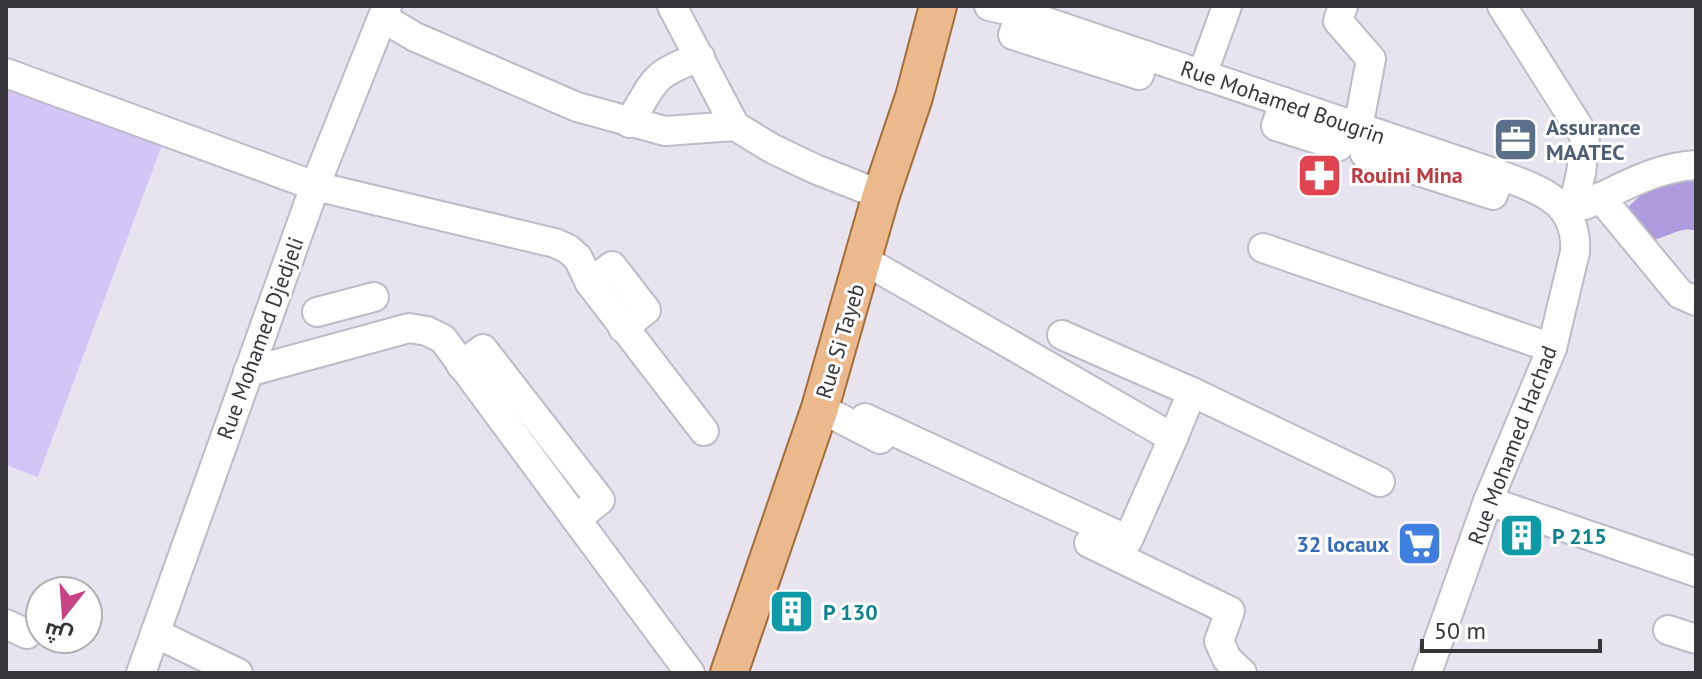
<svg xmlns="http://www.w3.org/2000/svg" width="1702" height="679" font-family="'PT Sans',Cairo,sans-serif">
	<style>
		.green { fill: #d3c6f7 }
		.forest { fill: #ad9bdd }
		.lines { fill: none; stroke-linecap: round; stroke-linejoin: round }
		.minor-casing { stroke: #bdbbc6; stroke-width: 32 }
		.major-casing { stroke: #a36d3c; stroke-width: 40 }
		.minor { stroke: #fff; stroke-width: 28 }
		.major { stroke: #ebb98b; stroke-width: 36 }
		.labels { text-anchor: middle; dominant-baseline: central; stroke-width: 6; stroke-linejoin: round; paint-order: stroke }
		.street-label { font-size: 22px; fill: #36353a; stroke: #fff }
		.service-label { font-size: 22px; font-weight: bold; fill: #4e5e75; stroke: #fff; text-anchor: start }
		.health-label { font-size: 22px; font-weight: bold; fill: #be3a42; stroke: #fff; text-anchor: start }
		.culture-label { font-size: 22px; font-weight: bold; fill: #0d838f; stroke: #fff; text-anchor: start }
		.shop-label { font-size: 22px; font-weight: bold; fill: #366cbe; stroke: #fff; text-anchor: end }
	</style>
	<rect width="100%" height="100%" fill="#e7e4f0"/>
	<!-- green -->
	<polygon class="green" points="6,88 162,145 38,477 6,465"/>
	<!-- forest -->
	<path class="forest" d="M1696,176V231C1680,225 1668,238 1651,240L1624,211L1643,193Z"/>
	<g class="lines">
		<defs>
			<g id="minor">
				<polyline points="672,6 735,126"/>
				<path d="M989,6L1020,13L1500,175C1540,190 1578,201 1575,252L1552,348L1488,501L1427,673"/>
				<polyline points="1343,6 1338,21 1371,59 1358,128"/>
				<polyline points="1502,6 1585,137 1581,173 1572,211"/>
				<polyline points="1020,13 1013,35 1139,75 1145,55"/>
				<polyline points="383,18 415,37 577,107 665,131 735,126 773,149 815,169 881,195"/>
				<polyline points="6,73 315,186 555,243 568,249 578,258 590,283 704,431"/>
				<polyline points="1202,75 1227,6"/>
				<polyline points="1284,102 1276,126 1339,146 1345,123"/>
				<path d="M629,123C656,80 650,75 700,57"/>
				<polyline points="1371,132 1365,154 1493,195 1500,175"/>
				<polyline points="1600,197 1680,294 1696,301"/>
				<path d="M1585,205C1621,188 1656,167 1696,165"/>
				<polyline points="1263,248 1552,348"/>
				<polyline points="864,260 1173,438 1128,540 865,418"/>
				<polyline points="590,283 612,266 646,310 623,328"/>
				<polyline points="317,312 374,297"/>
				<polyline points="1062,335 1192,392 1380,482"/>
				<polyline points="461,365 483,349 600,500 576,519"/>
				<polyline points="248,372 409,328 427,331 443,339 690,673"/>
				<polyline points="820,408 880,439"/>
				<polyline points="1173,438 1192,392"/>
				<polyline points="1488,501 1696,572"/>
				<polyline points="1089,543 1230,611 1219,641 1227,659 1242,673"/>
				<polyline points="6,624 27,634"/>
				<polyline points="1668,630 1696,639"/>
				<polyline points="155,633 238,673"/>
				<polyline points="141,673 315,186 387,6"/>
			</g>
			<polyline id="major" points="729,673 820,408 881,195 914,97 938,6"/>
		</defs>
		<!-- minor casing -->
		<use href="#minor" class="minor-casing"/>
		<!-- major casing -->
		<use href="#major" class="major-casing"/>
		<!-- minor -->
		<use href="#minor" class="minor"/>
		<!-- major -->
		<use href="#major" class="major"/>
	</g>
	<!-- icons -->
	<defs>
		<symbol id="office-square" viewBox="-11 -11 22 22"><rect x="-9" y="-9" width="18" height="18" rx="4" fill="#5c6f8a" stroke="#fff"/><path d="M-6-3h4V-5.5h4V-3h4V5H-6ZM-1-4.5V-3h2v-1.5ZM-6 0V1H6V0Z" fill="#fff"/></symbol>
		<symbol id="pharmacy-square" viewBox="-11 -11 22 22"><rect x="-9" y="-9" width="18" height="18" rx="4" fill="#e0444e" stroke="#fff"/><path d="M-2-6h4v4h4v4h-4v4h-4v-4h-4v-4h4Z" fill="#fff"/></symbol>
		<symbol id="building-square" viewBox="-11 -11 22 22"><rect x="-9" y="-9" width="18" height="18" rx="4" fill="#0f9aa8" stroke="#fff"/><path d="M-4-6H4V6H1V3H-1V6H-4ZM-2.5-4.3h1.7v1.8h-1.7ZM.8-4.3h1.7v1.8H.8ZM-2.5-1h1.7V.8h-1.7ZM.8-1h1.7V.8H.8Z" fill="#fff"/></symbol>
		<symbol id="supermarket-square" viewBox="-11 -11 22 22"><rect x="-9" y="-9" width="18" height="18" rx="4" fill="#3f7fe0" stroke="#fff"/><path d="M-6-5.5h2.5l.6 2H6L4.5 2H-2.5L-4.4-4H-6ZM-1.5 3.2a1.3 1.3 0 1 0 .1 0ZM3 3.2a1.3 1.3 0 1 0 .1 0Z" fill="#fff"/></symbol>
	</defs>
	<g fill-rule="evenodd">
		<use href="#office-square" x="1490" y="114" width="51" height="51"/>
		<use href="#pharmacy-square" x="1294" y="150" width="51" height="51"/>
		<use href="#building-square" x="1496" y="510" width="51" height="51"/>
		<use href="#supermarket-square" x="1394" y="518" width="51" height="51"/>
		<use href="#building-square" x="766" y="586" width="51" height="51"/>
	</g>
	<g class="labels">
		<!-- street labels -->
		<g class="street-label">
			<text transform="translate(1283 102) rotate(19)">Rue Mohamed Bougrin</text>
			<text transform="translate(260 338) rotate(-70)">Rue Mohamed Djedjeli</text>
			<text transform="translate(840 341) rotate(-73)">Rue Si Tayeb</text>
			<text transform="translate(1512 445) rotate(-69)">Rue Mohamed Hachad</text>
		</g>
		<!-- service labels -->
		<g class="service-label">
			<text x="1546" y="127">Assurance<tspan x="1546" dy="25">MAATEC</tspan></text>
		</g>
		<!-- health labels -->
		<g class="health-label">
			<text x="1351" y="175">Rouini Mina</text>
		</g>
		<!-- culture labels -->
		<g class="culture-label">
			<text x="1552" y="536">P 215</text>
			<text x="823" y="612">P 130</text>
		</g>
		<!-- shop labels -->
		<g class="shop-label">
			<text x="1389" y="544">32 locaux</text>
		</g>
	</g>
	<!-- border -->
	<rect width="1702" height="679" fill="none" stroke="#36353a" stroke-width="16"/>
	<!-- north arrow -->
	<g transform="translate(64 615) rotate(197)"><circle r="38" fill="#ffffff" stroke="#afaeb0" stroke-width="2"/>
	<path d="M0-6L14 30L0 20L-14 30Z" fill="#c84385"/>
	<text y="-12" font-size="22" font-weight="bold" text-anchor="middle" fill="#36353a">ش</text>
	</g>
	<!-- scale -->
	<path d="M1422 639v12h178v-12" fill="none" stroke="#36353a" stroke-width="4"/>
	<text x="1434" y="639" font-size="24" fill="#36353a" stroke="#ffffff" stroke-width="6" paint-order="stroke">50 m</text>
</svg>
